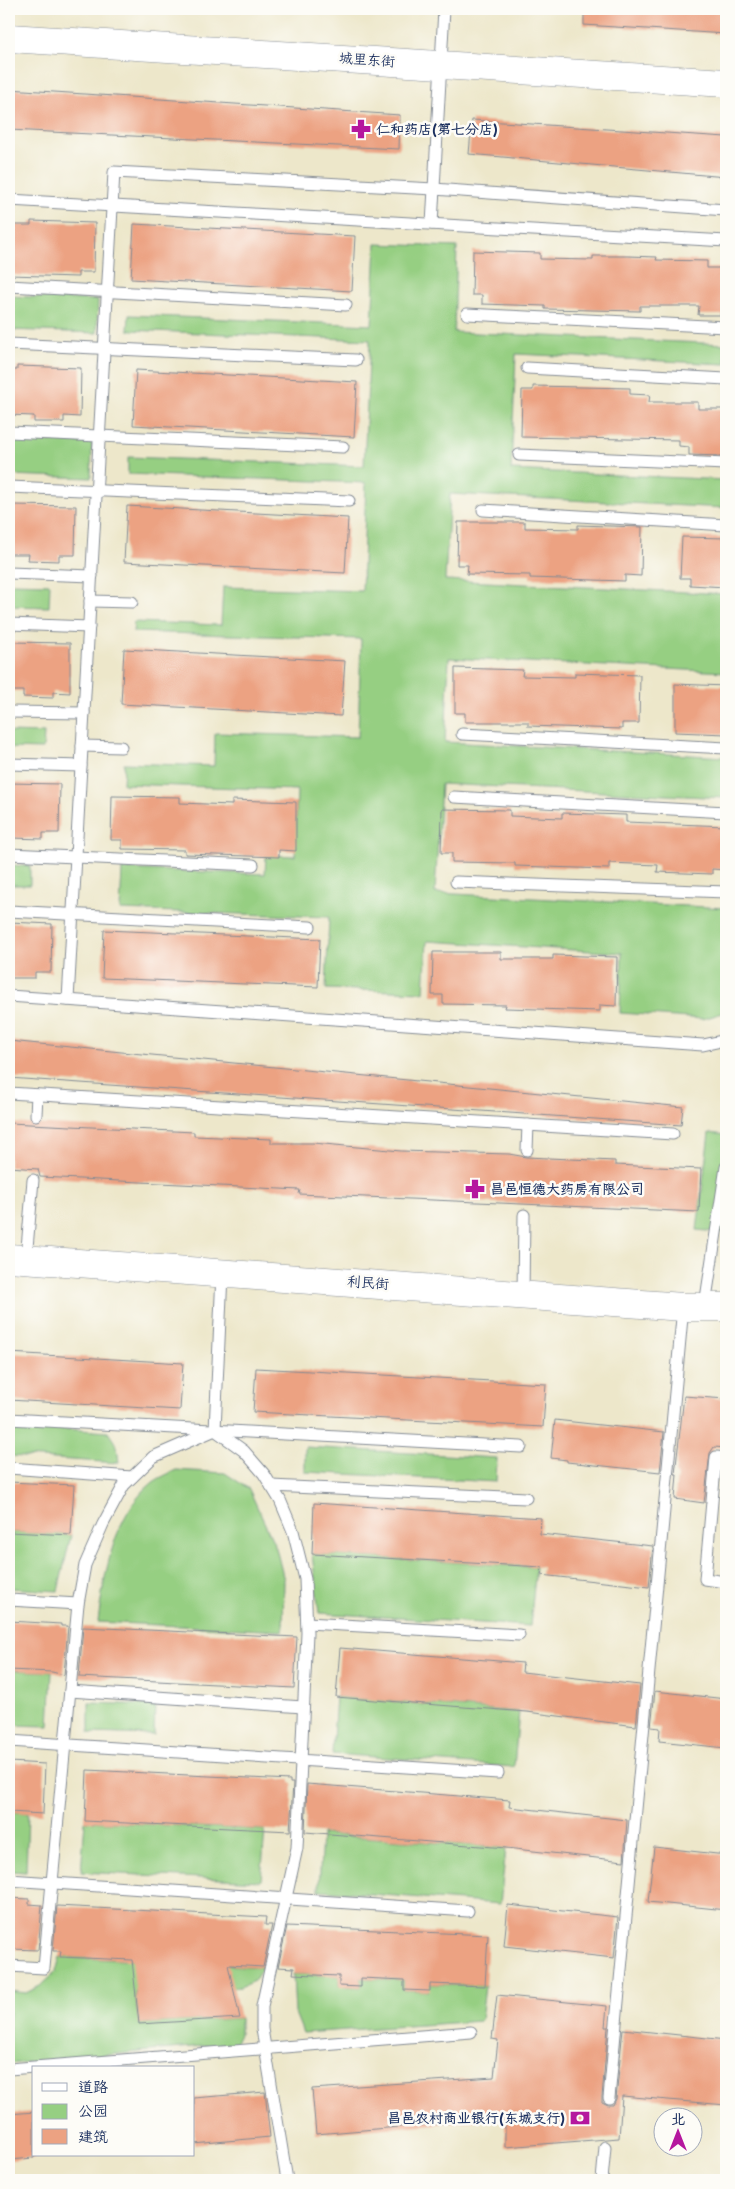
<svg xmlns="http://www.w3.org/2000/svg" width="735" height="2189" font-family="'Balsamiq Sans','LXGW WenKai TC',sans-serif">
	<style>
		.green { fill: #96cf82; stroke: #587f70 }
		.building { fill: #eca282 }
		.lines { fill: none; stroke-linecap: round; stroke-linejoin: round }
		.lane-casing { stroke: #848b94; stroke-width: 13 }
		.secondary-casing { stroke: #848b94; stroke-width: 29 }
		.lane { stroke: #fff; stroke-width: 11 }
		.secondary { stroke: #fff; stroke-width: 28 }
		.labels { text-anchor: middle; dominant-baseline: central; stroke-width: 5; stroke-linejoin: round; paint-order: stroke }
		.street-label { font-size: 14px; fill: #1b2f5e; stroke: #fdfcf7 }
		.poi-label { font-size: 14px; font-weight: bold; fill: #1b2f5e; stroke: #fdfcf7; text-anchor: start }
	</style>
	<rect width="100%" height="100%" fill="#fdfcf7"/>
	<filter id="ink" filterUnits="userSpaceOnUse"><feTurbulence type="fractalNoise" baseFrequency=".02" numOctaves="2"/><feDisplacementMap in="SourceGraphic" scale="10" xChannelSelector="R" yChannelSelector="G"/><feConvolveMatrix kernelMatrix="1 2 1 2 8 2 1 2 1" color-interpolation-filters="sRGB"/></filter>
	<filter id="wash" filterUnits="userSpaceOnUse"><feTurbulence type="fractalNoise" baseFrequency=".0096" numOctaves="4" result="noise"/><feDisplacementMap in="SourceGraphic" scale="20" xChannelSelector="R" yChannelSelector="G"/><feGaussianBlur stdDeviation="1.12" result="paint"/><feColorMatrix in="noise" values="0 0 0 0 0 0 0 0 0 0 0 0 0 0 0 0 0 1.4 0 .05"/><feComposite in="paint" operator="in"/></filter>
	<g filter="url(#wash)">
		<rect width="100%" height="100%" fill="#ede7ca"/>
		<!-- green -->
		<g class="green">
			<polygon points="376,244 457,247 454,332 726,344 726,364 516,354 511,470 726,480 726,508 450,494 445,580 726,594 726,672 449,658 445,742 726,757 726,798 441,784 435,893 726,908 726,1012 703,1019 620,1013 622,953 427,941 424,992 326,989 329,917 120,910 122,869 265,874 266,855 295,856 297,790 123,784 124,763 214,766 215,733 358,737 361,639 133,632 134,622 221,625 223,587 362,591 366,483 128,474 128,457 364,466 370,340 128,330 129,315 372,325"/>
			<polygon points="9,296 98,300 97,333 9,330"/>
			<polygon points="9,440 92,443 91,478 9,475"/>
			<polygon points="9,583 50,584 49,607 9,606"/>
			<polygon points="9,732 44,733 43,749 9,748"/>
			<polygon points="9,865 30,866 30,885 9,885"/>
			<polygon points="709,1133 726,1135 726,1233 697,1230"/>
			<polygon points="9,1425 108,1432 117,1446 119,1463 9,1456"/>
			<polygon points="305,1447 497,1458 496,1482 305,1472"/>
			<path d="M176,1470L225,1473L249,1489L276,1548L284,1580L283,1631L98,1622C104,1576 113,1515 152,1483C158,1478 168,1474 176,1470Z"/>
			<polygon points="9,1532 71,1535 58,1591 9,1588"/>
			<polygon points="312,1554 536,1567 530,1626 319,1613"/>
			<polygon points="9,1670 52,1672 49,1726 9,1725"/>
			<polygon points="336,1697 519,1712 514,1767 332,1754"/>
			<polygon points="89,1703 155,1705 154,1735 89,1733"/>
			<polygon points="9,1812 28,1813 26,1872 9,1871"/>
			<polygon points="85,1821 265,1830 261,1881 81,1872"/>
			<polygon points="322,1834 506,1848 500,1904 319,1890"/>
			<polygon points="60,1957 263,1967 254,1981 240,1987 135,1992 139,2024 240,2018 240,2035 235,2043 9,2064 9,1991 26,1993 42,1985 56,1972"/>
			<polygon points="293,1974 339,1976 339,1986 361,1987 361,1978 404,1980 404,1990 429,1991 430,1984 485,1986 481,2021 303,2033 295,2013"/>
		</g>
		<g id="blocks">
			<!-- building -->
			<g class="building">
				<polygon points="584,9 726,9 726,34 584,25"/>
				<polygon points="9,89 400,115 399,149 9,130"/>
				<polygon points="472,120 726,137 726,177 469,154"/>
				<polygon points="31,221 95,223 94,272 78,272 78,277 9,275 9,225 31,225"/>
				<polygon points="134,224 355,236 352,291 131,279"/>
				<polygon points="473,251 540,253 540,259 593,260 593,256 628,256 657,257 656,260 707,261 707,268 726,268 726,315 698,315 699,306 640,306 640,311 545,309 545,306 482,304 482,295 472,295"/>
				<polygon points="17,366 81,368 80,417 64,416 64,422 34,422 34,416 9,415 9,370 17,370"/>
				<polygon points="136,370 357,382 354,437 133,425"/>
				<polygon points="533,386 630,388 630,394 650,395 649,402 698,402 698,409 726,409 726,451 723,451 723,456 689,455 689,447 679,446 679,440 521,437 522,390 533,390"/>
				<polygon points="12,505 76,506 75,555 59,555 59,561 28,560 29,554 9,554 9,509 12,509"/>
				<polygon points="127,506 348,518 345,573 124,562"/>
				<polygon points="458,522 525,522 525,528 578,529 578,525 642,527 641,576 625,575 625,581 530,578 530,575 467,574 468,565 457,565"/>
				<polygon points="682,537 726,538 726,587 690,585 690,578 680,578"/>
				<polygon points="9,642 70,643 70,693 53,692 53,698 23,697 23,691 9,691"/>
				<polygon points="124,649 345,661 341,716 121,704"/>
				<polygon points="455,668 523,670 522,676 575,677 575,673 640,675 639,723 622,723 622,729 528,726 528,722 465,722 465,713 455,713"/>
				<polygon points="675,684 726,686 726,734 675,732"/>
				<polygon points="9,783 60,784 59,833 43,833 43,839 12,838 12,832 9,832"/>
				<polygon points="112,796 180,797 180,803 232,805 232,800 296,802 296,851 279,850 279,857 185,854 185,850 122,849 122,840 111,840"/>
				<polygon points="442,809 510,810 510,816 562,818 562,813 626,815 626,822 726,826 726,870 712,869 712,874 657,872 658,865 609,863 609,869 515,866 515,863 452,862 452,853 441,853"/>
				<polygon points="9,922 52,924 51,972 35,972 35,978 9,978"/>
				<polygon points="104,930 320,939 318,987 102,978"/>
				<polygon points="433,952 501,952 501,959 553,959 553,955 617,957 616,1006 600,1005 600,1011 505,1008 506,1005 443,1004 443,995 432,995"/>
				<polygon points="9,1041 683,1107 681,1125 9,1078"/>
				<polygon points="9,1123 194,1132 194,1136 271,1139 271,1143 313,1143 401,1151 509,1154 526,1157 615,1161 615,1165 701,1169 699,1212 299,1194 300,1190 40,1177 38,1169 9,1167"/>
				<polygon points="9,1353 183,1363 180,1410 9,1400"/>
				<polygon points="256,1368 546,1384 543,1427 253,1412"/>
				<polygon points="684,1396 726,1399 726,1448 714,1447 710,1453 704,1503 675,1499 677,1474 675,1474"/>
				<polygon points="555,1420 664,1432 660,1472 567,1462 567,1460 551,1458"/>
				<polygon points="9,1482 74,1485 71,1535 9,1532"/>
				<polygon points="314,1503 541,1518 540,1534 653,1546 649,1587 541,1575 542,1567 312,1554"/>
				<polygon points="9,1621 61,1624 61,1626 68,1626 64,1675 52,1672 9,1670"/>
				<polygon points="83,1627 297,1637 294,1688 79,1677"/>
				<polygon points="340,1648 523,1663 522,1672 640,1685 636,1726 527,1712 336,1697"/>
				<polygon points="655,1691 726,1699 726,1748 659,1741 660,1728 651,1727"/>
				<polygon points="9,1762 45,1764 43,1814 9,1812"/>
				<polygon points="87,1770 290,1780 290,1783 293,1783 290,1831 85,1821"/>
				<polygon points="307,1784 510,1800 509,1807 627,1820 624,1861 506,1848 305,1832"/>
				<polygon points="654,1847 726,1855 726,1910 648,1902"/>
				<polygon points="9,1898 29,1899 29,1904 42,1905 38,1950 9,1949"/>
				<polygon points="508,1905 618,1917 614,1958 504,1946"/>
				<polygon points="57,1906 266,1917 265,1925 272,1925 263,1967 228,1965 240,2018 139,2024 132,1960 60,1957 61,1951 53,1951"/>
				<polygon points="287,1926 488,1935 485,1986 430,1984 430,1991 404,1990 404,1980 361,1978 361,1987 339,1986 339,1976 293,1974 294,1968 278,1967"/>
				<polygon points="497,1995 607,2006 605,2027 608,2027 602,2097 602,2102 608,2105 613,2105 616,2099 623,2029 726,2040 726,2105 622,2096 619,2138 505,2147 505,2118 316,2134 312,2089 494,2077 498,2040 492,2039"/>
				<polygon points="265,2092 270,2137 194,2144 194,2098"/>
				<polygon points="34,2112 34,2158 9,2160 9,2114"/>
			</g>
		</g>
	</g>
	<g filter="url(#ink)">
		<use href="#blocks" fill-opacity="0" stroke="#848b94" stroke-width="1"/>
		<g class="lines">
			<defs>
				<g id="lane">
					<polyline points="9,200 726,241"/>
					<polyline points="432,224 444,9"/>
					<polyline points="9,286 346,305"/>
					<polyline points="467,314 726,327"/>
					<polyline points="9,344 356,360"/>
					<polyline points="527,368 726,379"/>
					<polyline points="9,432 343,447"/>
					<polyline points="519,455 726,464"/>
					<polyline points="9,487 349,501"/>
					<polyline points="483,510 726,525"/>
					<polyline points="9,573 92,576"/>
					<polyline points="90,601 132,602"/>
					<polyline points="9,624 89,627"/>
					<polyline points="9,712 84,713"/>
					<polyline points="462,734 726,748"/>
					<polyline points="82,746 121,747"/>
					<polyline points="9,764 81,766"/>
					<polyline points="454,797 726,812"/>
					<polyline points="9,854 253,865"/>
					<polyline points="456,882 726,892"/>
					<polyline points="9,911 310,927"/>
					<polyline points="9,996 703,1045 726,1040"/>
					<polyline points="68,1000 114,172 434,189 726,210"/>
					<polyline points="9,1093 673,1134"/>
					<polyline points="36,1115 37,1095"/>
					<polyline points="527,1150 528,1125"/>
					<polyline points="26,1259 33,1180"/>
					<polyline points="523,1295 524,1215"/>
					<polyline points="705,1305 726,1167"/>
					<polyline points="9,1419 521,1447"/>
					<polyline points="215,1430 244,1451 264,1474 280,1500 293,1531 305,1579 307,1633 297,1848 262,2006 262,2029 287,2180"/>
					<polyline points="726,1458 716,1457 705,1579 726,1582"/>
					<polyline points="9,1468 132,1477"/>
					<polyline points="271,1486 526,1498"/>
					<polyline points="9,1600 78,1604"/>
					<polyline points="307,1623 519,1635"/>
					<polyline points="70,1691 303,1707"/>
					<polyline points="9,1741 498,1773"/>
					<polyline points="9,1880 468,1911"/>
					<polyline points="9,1966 44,1968 78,1604 85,1565 103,1524 124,1485 153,1457 215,1430 222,1274"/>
					<polyline points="9,2069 471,2032"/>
					<polyline points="609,2098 683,1307"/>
					<polyline points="602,2180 605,2147"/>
				</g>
				<g id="secondary">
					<polyline points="9,38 726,83"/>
					<polyline points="9,1258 683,1307 726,1307"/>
				</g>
			</defs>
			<!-- lane casing -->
			<use href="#lane" class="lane-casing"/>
			<!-- secondary casing -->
			<use href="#secondary" class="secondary-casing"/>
			<!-- lane -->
			<use href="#lane" class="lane"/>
			<!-- secondary -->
			<use href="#secondary" class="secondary"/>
		</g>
	</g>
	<!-- icons -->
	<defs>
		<symbol id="pharmacy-bare" viewBox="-9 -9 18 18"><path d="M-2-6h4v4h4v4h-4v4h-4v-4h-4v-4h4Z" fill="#b5179e" stroke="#fdfcf7" stroke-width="2.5" paint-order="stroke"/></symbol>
		<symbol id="bank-bare" viewBox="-9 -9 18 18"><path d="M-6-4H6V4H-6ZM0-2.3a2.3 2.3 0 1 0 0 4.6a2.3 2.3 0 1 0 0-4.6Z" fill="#b5179e" stroke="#fdfcf7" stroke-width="2.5" paint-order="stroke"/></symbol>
	</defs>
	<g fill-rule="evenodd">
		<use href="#pharmacy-bare" x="347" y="115" width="28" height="28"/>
		<use href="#pharmacy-bare" x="461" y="1175" width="28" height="28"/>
		<use href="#bank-bare" x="566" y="2104" width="28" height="28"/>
	</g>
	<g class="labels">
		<!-- street labels -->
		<g class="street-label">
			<text transform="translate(367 60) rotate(4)">城里东街</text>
			<text transform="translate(368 1283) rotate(4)">利民街</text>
		</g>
		<!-- poi labels -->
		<g class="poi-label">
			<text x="376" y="129">仁和药店(第七分店)</text>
			<text x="490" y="1189">昌邑恒德大药房有限公司</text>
			<text x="565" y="2118" text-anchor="end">昌邑农村商业银行(东城支行)</text>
		</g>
	</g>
	<!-- margin -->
	<rect width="735" height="2189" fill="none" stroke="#fdfcf7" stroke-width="30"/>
	<!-- legend -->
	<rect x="32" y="2066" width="162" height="90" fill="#fdfcf7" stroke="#a3aaba"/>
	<rect x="42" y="2083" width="25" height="8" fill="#ffffff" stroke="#a3aaba"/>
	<text x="78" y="2092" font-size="15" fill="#1b2f5e">道路</text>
	<rect x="42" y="2104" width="25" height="15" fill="#96cf82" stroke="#a3aaba"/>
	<text x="78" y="2116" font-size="15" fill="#1b2f5e">公园</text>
	<rect x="42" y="2129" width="25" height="15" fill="#eca282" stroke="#a3aaba"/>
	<text x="78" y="2142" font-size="15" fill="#1b2f5e">建筑</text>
	<!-- north arrow -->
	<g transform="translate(678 2132)"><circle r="24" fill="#fdfcf7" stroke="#a3aaba"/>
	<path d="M0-4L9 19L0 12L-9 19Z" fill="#b5179e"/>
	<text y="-8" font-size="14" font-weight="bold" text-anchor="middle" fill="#1b2f5e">北</text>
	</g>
</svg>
